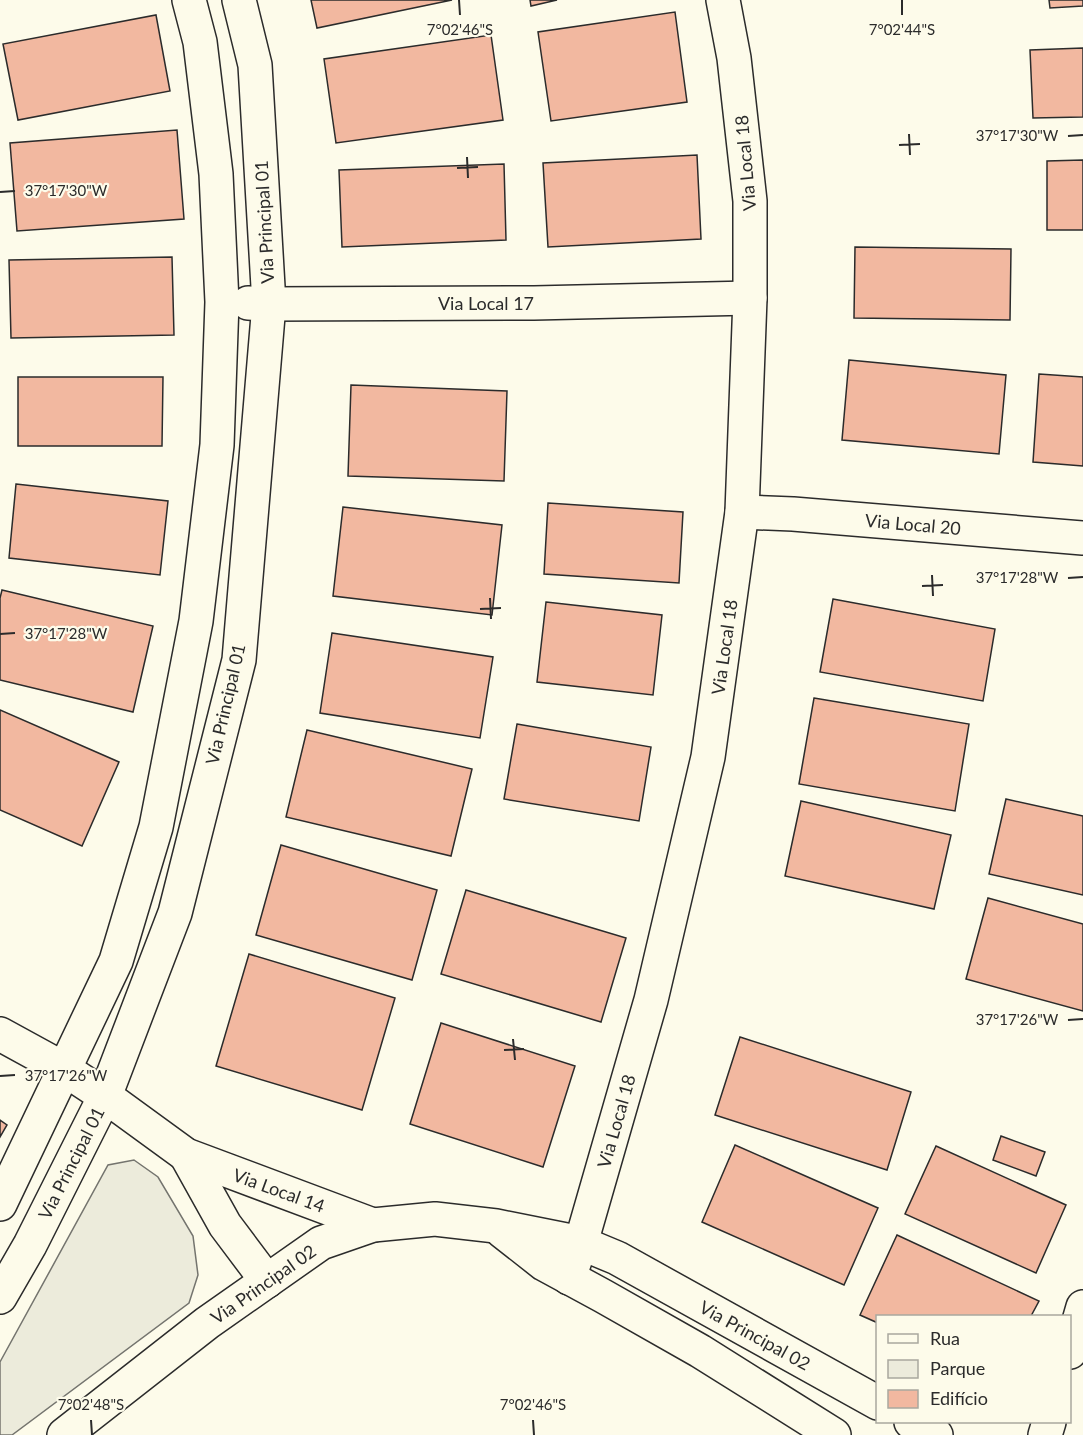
<svg xmlns="http://www.w3.org/2000/svg" width="1083" height="1435" font-family="Lato,sans-serif">
	<style>
		.green { fill: #ecebdb; stroke: #74746e; stroke-width: 1.5 }
		.building { fill: #f2b8a0; stroke: #2b2b2b; stroke-width: 1.5 }
		.lines { fill: none; stroke-linecap: round; stroke-linejoin: round }
		.minor-casing { stroke: #2b2b2b; stroke-width: 36 }
		.minor { stroke: #fdfbea; stroke-width: 33 }
		.ticks { fill: none; stroke: #2b2b2b; stroke-width: 2 }
		.labels { text-anchor: middle; dominant-baseline: central; stroke-width: 4.5; stroke-linejoin: round; paint-order: stroke }
		.street-label { font-size: 18px; fill: #2b2b2b; stroke: #fdfbea }
		.ticks-label { font-size: 15px; text-anchor: middle; fill: #2b2b2b; stroke: #fdfbea; stroke-width: 4.5; stroke-linejoin: round; paint-order: stroke }
	</style>
	<rect width="100%" height="100%" fill="#fdfbea"/>
	<!-- green -->
	<polygon class="green" points="134,1160 158,1177 193,1236 198,1275 189,1303 12,1435 0,1435 0,1362 108,1165"/>
	<!-- building -->
	<g class="building">
		<polygon points="311,0 452,0 317,28"/>
		<polygon points="530,0 557,0 531,6"/>
		<polygon points="1049,0 1083,0 1083,6 1050,8"/>
		<polygon points="675,12 687,102 551,121 538,32"/>
		<polygon points="156,15 170,91 18,120 3,44"/>
		<polygon points="491,35 503,120 336,143 324,59"/>
		<polygon points="1083,48 1083,117 1033,118 1030,50"/>
		<polygon points="177,130 184,219 17,231 10,143"/>
		<polygon points="697,155 701,239 548,247 543,163"/>
		<polygon points="1083,160 1083,230 1047,230 1047,161"/>
		<polygon points="504,164 506,240 342,247 339,170"/>
		<polygon points="855,247 1011,249 1010,320 854,318"/>
		<polygon points="172,257 174,335 11,338 9,260"/>
		<polygon points="849,360 1006,375 999,454 842,440"/>
		<polygon points="1039,374 1083,377 1083,466 1033,462"/>
		<polygon points="18,377 163,377 162,446 18,446"/>
		<polygon points="351,385 507,391 504,481 348,476"/>
		<polygon points="16,484 168,501 160,575 9,558"/>
		<polygon points="548,503 683,512 679,583 544,574"/>
		<polygon points="343,507 502,525 492,615 333,596"/>
		<polygon points="2,590 153,626 133,712 0,680 0,598"/>
		<polygon points="833,599 995,629 983,701 820,672"/>
		<polygon points="546,602 662,615 653,695 537,682"/>
		<polygon points="332,633 493,657 480,738 320,713"/>
		<polygon points="814,698 969,724 955,811 799,784"/>
		<polygon points="0,710 119,762 82,846 0,810"/>
		<polygon points="517,724 651,747 639,821 504,799"/>
		<polygon points="307,730 472,769 451,856 286,817"/>
		<polygon points="1006,799 1083,816 1083,895 989,874"/>
		<polygon points="801,801 951,835 934,909 785,876"/>
		<polygon points="281,845 437,890 412,980 256,935"/>
		<polygon points="466,890 626,938 601,1022 441,974"/>
		<polygon points="988,898 1083,924 1083,1011 966,979"/>
		<polygon points="249,954 395,998 362,1110 216,1066"/>
		<polygon points="441,1023 575,1066 543,1167 410,1124"/>
		<polygon points="740,1037 911,1092 887,1170 715,1115"/>
		<polygon points="0,1120 7,1125 0,1137"/>
		<polygon points="1001,1136 1045,1152 1036,1176 993,1160"/>
		<polygon points="735,1145 878,1208 844,1285 702,1222"/>
		<polygon points="936,1146 1066,1205 1036,1273 905,1214"/>
		<polygon points="897,1235 1039,1301 1031,1316 878,1316 878,1323 860,1315"/>
	</g>
	<g class="lines">
		<defs>
			<g id="minor">
				<polyline points="248,303 269,304 534,303 750,298"/>
				<polyline points="742,512 793,514 1083,538"/>
				<polyline points="0,1034 64,1069 105,1096 186,1155 373,1225"/>
				<polyline points="186,1155 225,1225 267,1281"/>
				<polyline points="0,1204 116,961 156,827 196,621 217,445 222,302 216,174 200,42 189,0"/>
				<polyline points="502,1231 544,1264 603,1296 700,1351 834,1435"/>
				<polyline points="569,1278 581,1243 651,1000 708,757 742,512 750,298 750,201 734,58 723,0"/>
				<polyline points="0,1297 30,1245 105,1096 175,913 239,660 269,304 255,65 239,0"/>
				<polyline points="1070,1352 1083,1307"/>
				<polyline points="911,1422 936,1435"/>
				<polyline points="64,1435 207,1323 321,1243 373,1225 435,1219 496,1226 581,1243 617,1258 878,1403"/>
				<polyline points="1045,1435 1049,1422"/>
			</g>
		</defs>
		<!-- minor casing -->
		<use href="#minor" class="minor-casing"/>
		<!-- minor -->
		<use href="#minor" class="minor"/>
	</g>
	<!-- ticks -->
	<path class="ticks" d="M459,0L460,15M902,0V15M909,134L910,155M1068,136L1083,135M899,145L920,144M467,157L468,178M457,168L478,167M0,192L15,191M932,575L933,596M1068,578L1083,577M922,586L943,585M490,598L491,619M480,609L501,608M0,634L15,633M1068,1020L1083,1019M513,1039L515,1060M504,1050L524,1049M0,1076L15,1075M91,1420L92,1435M533,1420L534,1435"/>
	<g class="labels">
		<!-- street labels -->
		<g class="street-label">
			<text transform="translate(745 163) rotate(-95)">Via Local 18</text>
			<text transform="translate(264 222) rotate(-93)">Via Principal 01</text>
			<text x="486" y="303">Via Local 17</text>
			<text transform="translate(913 524) rotate(5)">Via Local 20</text>
			<text transform="translate(724 647) rotate(-82)">Via Local 18</text>
			<text transform="translate(225 704) rotate(-77)">Via Principal 01</text>
			<text transform="translate(616 1121) rotate(-74)">Via Local 18</text>
			<text transform="translate(71 1163) rotate(-63)">Via Principal 01</text>
			<text transform="translate(279 1190) rotate(20)">Via Local 14</text>
			<text transform="translate(263 1284) rotate(-35)">Via Principal 02</text>
			<text transform="translate(755 1335) rotate(29)">Via Principal 02</text>
		</g>
	</g>
	<g class="ticks-label">
		<text x="460" y="35">7°02'46"S</text>
		<text x="902" y="35">7°02'44"S</text>
		<text x="1017" y="141">37°17'30"W</text>
		<text x="66" y="196">37°17'30"W</text>
		<text x="1017" y="583">37°17'28"W</text>
		<text x="66" y="639">37°17'28"W</text>
		<text x="1017" y="1025">37°17'26"W</text>
		<text x="66" y="1081">37°17'26"W</text>
		<text x="91" y="1410">7°02'48"S</text>
		<text x="533" y="1410">7°02'46"S</text>
	</g>
	<!-- legend -->
	<rect x="876" y="1315" width="195" height="108" fill="#fdfbea" stroke="#a9a89e" stroke-width="1.5"/>
	<rect x="888" y="1334" width="30" height="9" fill="#fdfbea" stroke="#a9a89e" stroke-width="1.5"/>
	<text x="930" y="1345" font-size="18" fill="#2b2b2b">Rua</text>
	<rect x="888" y="1360" width="30" height="18" fill="#ecebdb" stroke="#a9a89e" stroke-width="1.5"/>
	<text x="930" y="1375" font-size="18" fill="#2b2b2b">Parque</text>
	<rect x="888" y="1390" width="30" height="18" fill="#f2b8a0" stroke="#a9a89e" stroke-width="1.5"/>
	<text x="930" y="1405" font-size="18" fill="#2b2b2b">Edifício</text>
</svg>
